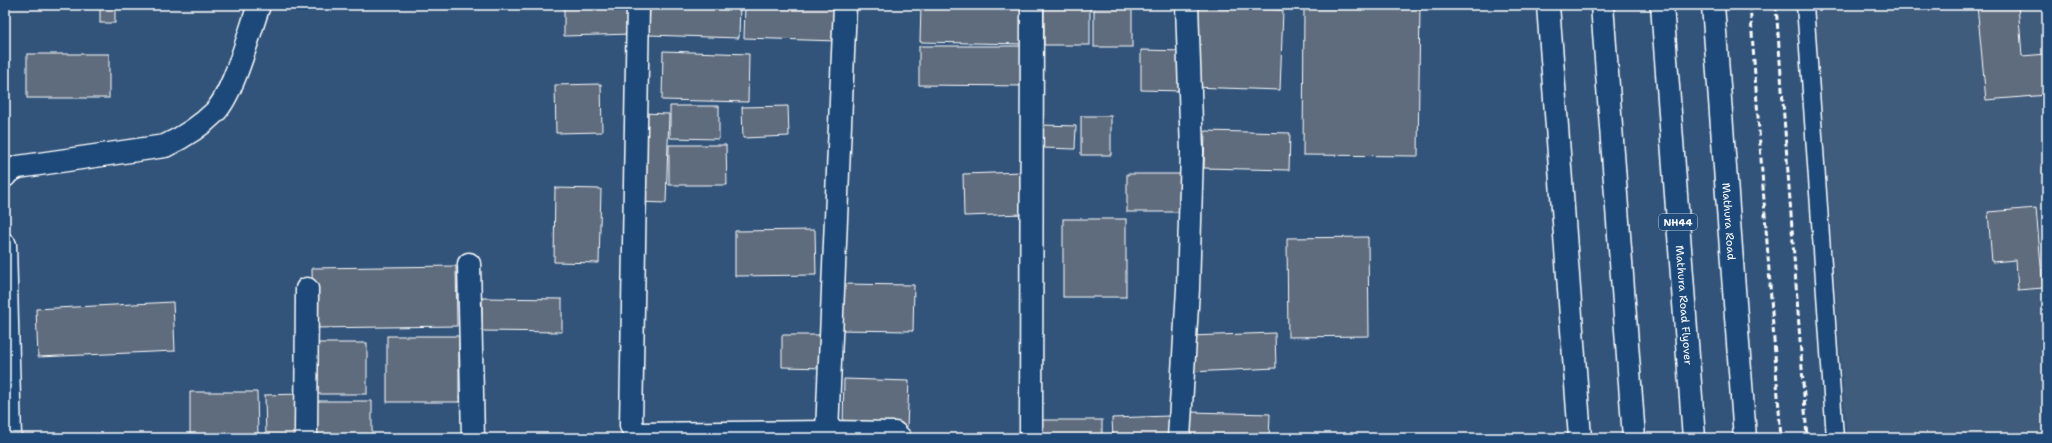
<svg xmlns="http://www.w3.org/2000/svg" width="2052" height="443" font-family="'Shantell Sans',sans-serif">
	<style>
		.built { fill: #3f5b7c }
		.building { fill: #5e6c7e; stroke: #fff }
		.lines { fill: none; stroke-linecap: round; stroke-linejoin: round }
		.service-casing { stroke: #fff; stroke-width: 19 }
		.minor-casing { stroke: #fff; stroke-width: 25 }
		.secondary-casing { stroke: #fff; stroke-width: 25 }
		.trunk-casing { stroke: #fff; stroke-width: 25 }
		.service { stroke: #1f4a7a; stroke-width: 16 }
		.minor { stroke: #1f4a7a; stroke-width: 22 }
		.secondary { stroke: #1f4a7a; stroke-width: 22 }
		.trunk { stroke: #1f4a7a; stroke-width: 22 }
		.rail { stroke: #fff; stroke-width: 3; stroke-dasharray: 6 3; stroke-linecap: butt }
		.labels { text-anchor: middle; dominant-baseline: central; stroke-width: 3; stroke-linejoin: round; paint-order: stroke }
		.shield { fill: #1f4a7a; stroke: #bcc9d7; stroke-width: 1 }
		.shield-label { font-size: 10px; font-weight: bold; fill: #fff }
		.street-label { font-size: 11px; fill: #fff; stroke: #1f4a7a }
	</style>
	<rect width="100%" height="100%" fill="#32547b"/>
	<filter id="ink" filterUnits="userSpaceOnUse"><feTurbulence type="fractalNoise" baseFrequency=".025" numOctaves="2"/><feDisplacementMap in="SourceGraphic" scale="8" xChannelSelector="R" yChannelSelector="G"/><feConvolveMatrix kernelMatrix="1 2 1 2 8 2 1 2 1" color-interpolation-filters="sRGB"/></filter>
	<g filter="url(#ink)">
		<!-- built -->
		<polygon class="built" points="1814,5 2047,5 2047,438 1847,438"/>
		<!-- building -->
		<g class="building">
			<rect x="100" y="5" width="15" height="18"/>
			<polygon points="564,5 631,5 632,34 564,36"/>
			<polygon points="650,5 740,5 739,38 649,35"/>
			<polygon points="745,5 838,5 837,41 744,38"/>
			<polygon points="921,5 1026,7 1025,44 920,42"/>
			<rect x="1044" y="5" width="46" height="40"/>
			<polygon points="1304,5 1420,5 1418,156 1303,155"/>
			<polygon points="1977,5 2018,5 2022,56 2047,54 2047,95 1986,100"/>
			<rect x="1094" y="7" width="38" height="40"/>
			<polygon points="1196,7 1283,10 1280,90 1192,87"/>
			<polygon points="919,46 1027,46 1027,86 919,85"/>
			<polygon points="1141,50 1184,51 1184,91 1141,90"/>
			<polygon points="663,51 749,54 748,102 662,100"/>
			<rect x="27" y="54" width="82" height="44"/>
			<polygon points="601,84 602,132 556,133 555,85"/>
			<polygon points="670,106 719,106 719,139 670,138"/>
			<polygon points="788,106 789,136 743,138 742,107"/>
			<polygon points="642,113 669,114 666,203 639,202"/>
			<rect x="1081" y="116" width="30" height="39"/>
			<polygon points="1043,125 1076,126 1075,149 1042,148"/>
			<polygon points="1205,131 1290,133 1289,170 1204,168"/>
			<polygon points="669,145 726,145 727,185 669,185"/>
			<polygon points="1023,172 1024,214 964,216 963,174"/>
			<rect x="1127" y="174" width="61" height="38"/>
			<polygon points="555,188 601,189 599,263 554,262"/>
			<polygon points="2036,208 2043,288 2018,290 2016,260 1992,262 1988,212"/>
			<rect x="1063" y="219" width="63" height="78"/>
			<polygon points="815,230 816,275 735,276 735,231"/>
			<polygon points="1368,237 1369,336 1288,337 1287,238"/>
			<polygon points="456,266 457,326 313,328 312,268"/>
			<polygon points="840,284 914,285 913,331 839,330"/>
			<polygon points="482,298 562,299 562,332 482,331"/>
			<polygon points="173,302 175,351 38,357 36,309"/>
			<polygon points="1275,333 1276,368 1190,372 1189,336"/>
			<polygon points="782,335 827,335 827,368 782,367"/>
			<rect x="387" y="336" width="72" height="66"/>
			<rect x="309" y="343" width="58" height="51"/>
			<polygon points="844,379 909,381 907,427 843,425"/>
			<polygon points="190,392 257,392 258,436 190,437"/>
			<polygon points="301,394 302,438 266,438 265,395"/>
			<polygon points="313,401 372,401 372,438 312,438"/>
			<polygon points="1190,412 1270,414 1269,438 1190,438"/>
			<polygon points="1169,416 1170,438 1113,438 1112,418"/>
			<rect x="1042" y="420" width="60" height="18"/>
		</g>
		<g class="lines">
			<defs>
				<polyline id="service" points="1805,5 1835,438"/>
				<g id="minor">
					<polyline points="638,5 631,426 638,434 827,432 895,433 900,438"/>
					<path d="M5,176L8,172L18,167L165,146C184,137 200,127 215,112C234,92 249,33 259,5"/>
					<polyline points="5,245 10,438"/>
					<polyline points="469,264 473,438"/>
					<polyline points="827,432 845,6"/>
					<polyline points="306,438 307,289"/>
					<polyline points="1031,438 1032,5"/>
					<polyline points="1179,438 1188,289 1192,152 1187,5"/>
				</g>
				<g id="secondary">
					<polyline points="1548,5 1580,438"/>
					<path id="s1" d="M1713,5L1745,438"/>
				</g>
				<g id="trunk">
					<polyline points="1602,5 1634,438"/>
					<path id="s2" d="M1662,5L1694,438"/>
				</g>
			</defs>
			<!-- service casing -->
			<use href="#service" class="service-casing"/>
			<!-- minor casing -->
			<use href="#minor" class="minor-casing"/>
			<!-- secondary casing -->
			<use href="#secondary" class="secondary-casing"/>
			<!-- trunk casing -->
			<use href="#trunk" class="trunk-casing"/>
			<!-- service -->
			<use href="#service" class="service"/>
			<!-- minor -->
			<use href="#minor" class="minor"/>
			<!-- secondary -->
			<use href="#secondary" class="secondary"/>
			<!-- trunk -->
			<use href="#trunk" class="trunk"/>
			<!-- rail -->
			<g class="rail">
				<polyline points="1750,5 1781,438"/>
				<polyline points="1776,5 1807,438"/>
			</g>
		</g>
	</g>
	<g class="labels">
		<!-- shield labels -->
		<rect class="shield" x="1659" y="214" width="38" height="16" rx="3"/>
		<g class="shield-label">
			<text x="1678" y="222">NH44</text>
		</g>
		<!-- street labels -->
		<g class="street-label">
			<text stroke="none"><textPath href="#s1" startOffset="217">Mathura Road</textPath></text>
			<text stroke="none"><textPath href="#s2" startOffset="301">Mathura Road Flyover</textPath></text>
		</g>
	</g>
	<!-- margin -->
	<rect width="2052" height="443" fill="none" stroke="#1f4a7a" stroke-width="20"/>
	<rect x="10" y="10" width="2032" height="423" fill="none" stroke="#fff" stroke-width="1.5" filter="url(#ink)"/>
</svg>
